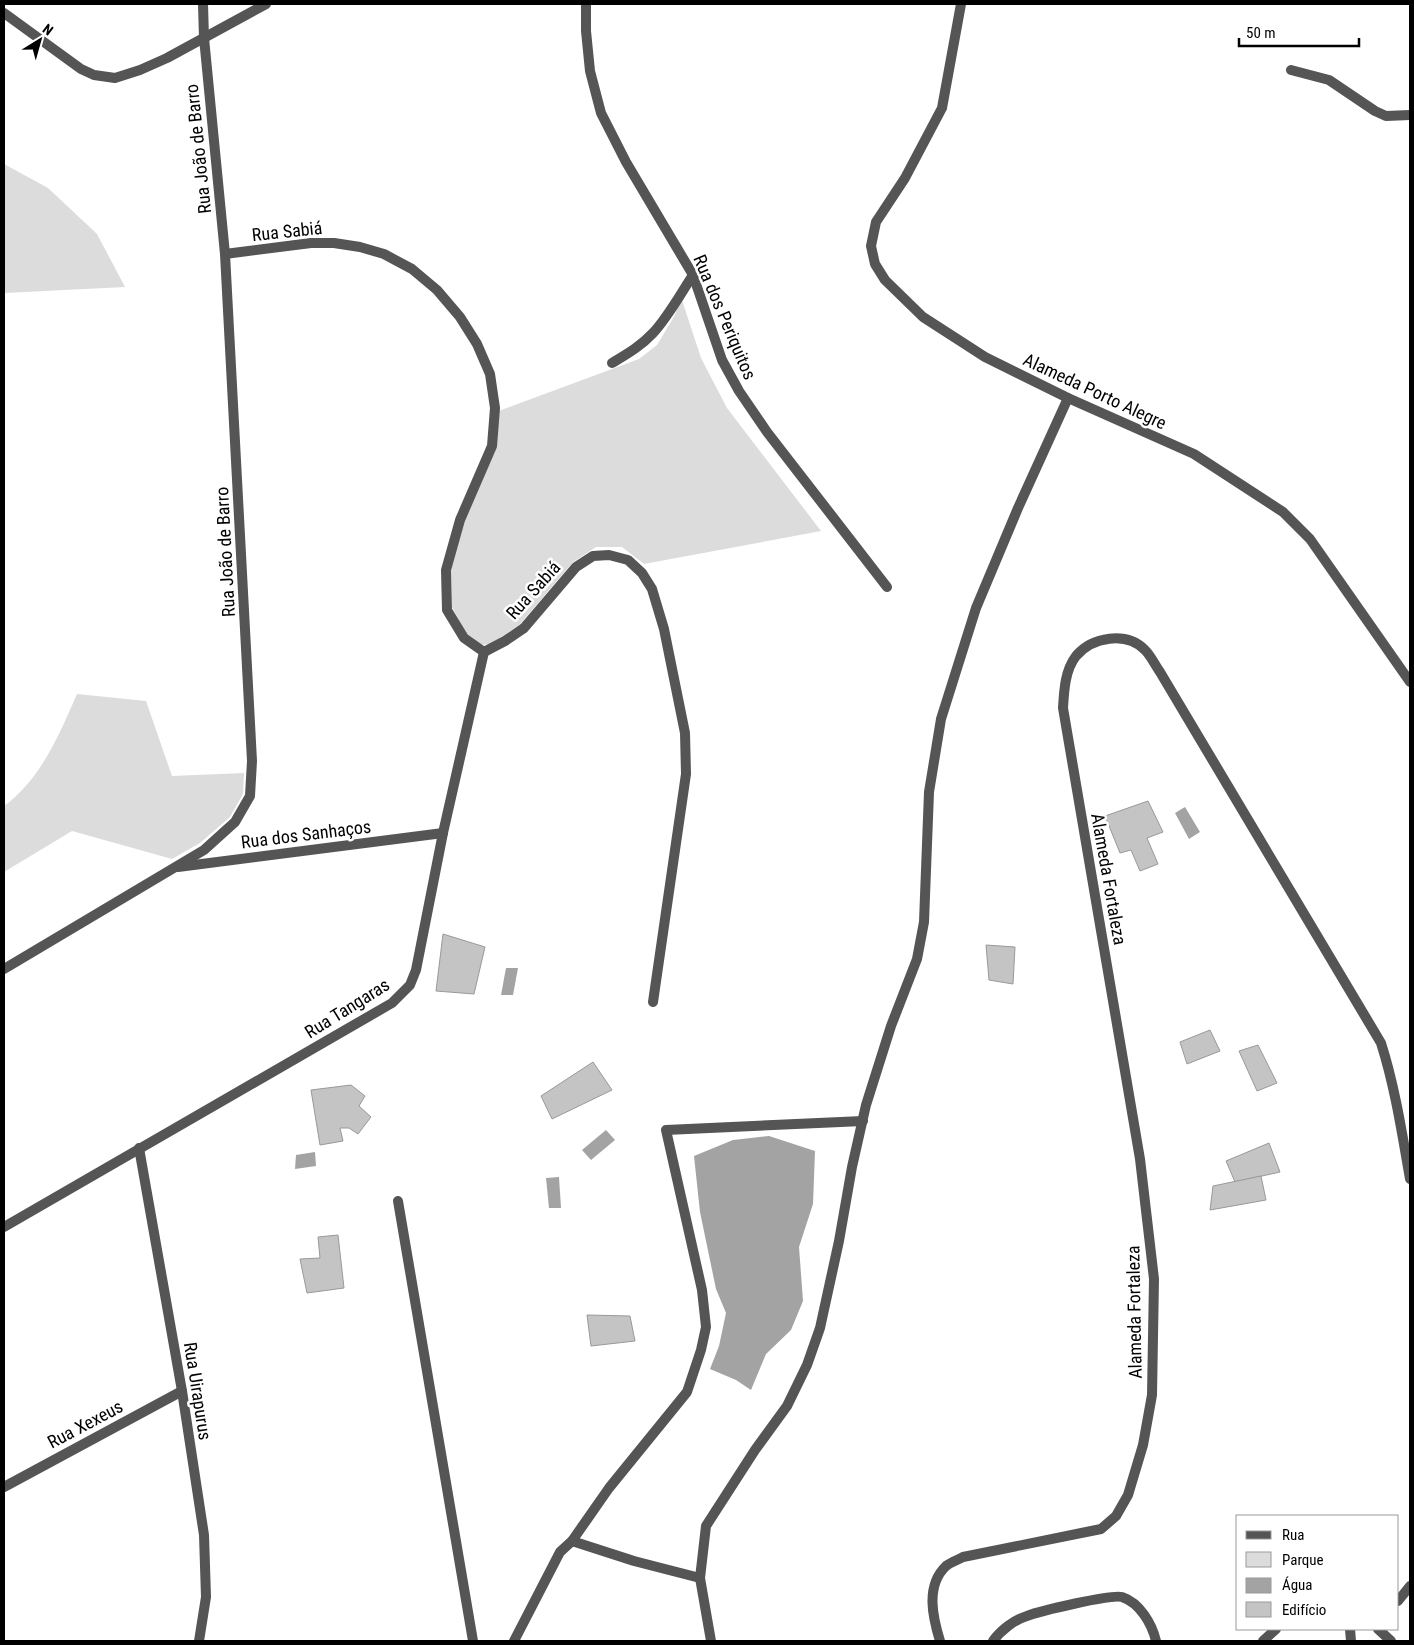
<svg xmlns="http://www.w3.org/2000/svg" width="1414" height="1645" font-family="'Roboto Condensed',sans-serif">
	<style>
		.green { fill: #dcdcdc }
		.water { fill: #a3a3a3 }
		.building { fill: #c4c4c4; stroke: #999 }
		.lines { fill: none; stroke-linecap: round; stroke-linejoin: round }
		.street { stroke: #555; stroke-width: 10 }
		.labels { text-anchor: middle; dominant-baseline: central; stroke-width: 5; stroke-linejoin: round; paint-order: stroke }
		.street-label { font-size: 18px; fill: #000; stroke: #fff }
	</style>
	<rect width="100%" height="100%" fill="#fff"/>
	<!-- green -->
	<g class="green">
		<polygon points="4,164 48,188 97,234 125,287 4,293"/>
		<polygon points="681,297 701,358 727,408 821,531 644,564 622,547 596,547 573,562 520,624 503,636 492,644 479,645 467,635 452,607 451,571 459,528 495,449 496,412 639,359 657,345 675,315"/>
		<path d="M77,694L146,701L172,776L244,773L243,794L230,817L200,843L172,859L72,831L4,872V806C41,779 59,735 77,694Z"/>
	</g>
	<!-- water -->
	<g class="water">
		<polygon points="1185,807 1200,832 1189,839 1175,813"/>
		<polygon points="506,968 518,968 513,995 501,995"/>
		<polygon points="606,1130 615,1140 591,1160 582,1150"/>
		<polygon points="769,1136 815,1151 813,1204 799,1247 803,1301 791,1330 766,1354 751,1390 736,1380 710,1369 719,1346 726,1313 716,1289 700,1212 694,1156 733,1140"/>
		<polygon points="315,1152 316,1166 295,1169 296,1155"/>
		<polygon points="559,1177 561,1208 549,1208 546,1178"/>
	</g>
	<!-- building -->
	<g class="building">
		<polygon points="1148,801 1163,832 1147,838 1158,864 1140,871 1131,850 1120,853 1105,816"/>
		<polygon points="443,934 485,947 474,994 436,991"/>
		<polygon points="986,945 1015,947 1013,984 989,980"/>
		<polygon points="1210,1030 1220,1051 1187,1064 1180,1042"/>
		<polygon points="1258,1045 1277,1083 1257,1091 1239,1051"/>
		<polygon points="593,1062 612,1090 552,1119 541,1096"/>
		<polygon points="351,1085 365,1096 359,1106 371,1117 358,1134 349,1128 340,1128 343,1141 320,1145 311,1090"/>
		<polygon points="1269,1143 1280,1172 1235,1182 1226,1161"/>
		<polygon points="1261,1176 1266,1200 1210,1210 1213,1186"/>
		<polygon points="338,1235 344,1288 307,1293 300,1259 320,1258 318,1237"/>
		<polygon points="587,1315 630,1316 635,1341 591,1346"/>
	</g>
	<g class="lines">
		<!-- street -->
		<g class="street">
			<polyline points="586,4 586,31 590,71 601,113 626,162 693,275 722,360 739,391 767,432 887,587"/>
			<polyline points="961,4 942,108 905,178 876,222 871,246 875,264 885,280 923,317 985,357 1068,398 1194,454 1283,512 1310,539 1410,682"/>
			<polyline points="4,13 81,69 94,75 115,78 140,70 167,58 266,4"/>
			<polyline points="1291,70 1329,80 1375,111 1386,116 1410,115"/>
			<polyline points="225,254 311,243 334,243 360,247 384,254 412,269 437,290 460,317 477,344 490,374 495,408 492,446 460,520 446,570 447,610 464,638 484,652 505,641 524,628 576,567 593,556 609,555 628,560 642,573 652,589 664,629 685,733 686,774 653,1002"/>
			<path d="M612,363C627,354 641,346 653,333C668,317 681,293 693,275"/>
			<polyline points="178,867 443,833"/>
			<polyline points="4,969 204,850 235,822 250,796 252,761 225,254 204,38 203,4"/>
			<polyline points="139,1148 182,1391 204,1535 206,1597 199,1641"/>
			<polyline points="398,1201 473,1641"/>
			<polyline points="4,1227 392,1003 410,985 416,970 443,833 484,652"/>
			<polyline points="4,1487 182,1391"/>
			<polyline points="572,1541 634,1561 700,1578"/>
			<polyline points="1398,1601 1410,1586"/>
			<polyline points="1350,1629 1351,1641"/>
			<polyline points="1378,1629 1391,1641"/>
			<polyline points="514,1641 560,1552 572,1541 609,1488 687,1392 701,1350 706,1327 702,1290 666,1130 863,1121"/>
			<polyline points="711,1641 700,1578 706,1526 755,1450 787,1406 807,1365 820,1328 839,1241 852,1167 866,1105 891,1026 917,959 924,922 929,792 941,719 976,608 1018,508 1068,398"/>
			<path d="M940,1641C933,1618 925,1586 946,1566C951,1562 958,1560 963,1557L1101,1529L1116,1516L1128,1495L1143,1445L1152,1395L1154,1279L1140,1159L1063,708C1064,691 1065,670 1076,656C1092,637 1126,631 1145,650C1151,656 1155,665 1160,672L1381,1043C1395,1087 1402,1133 1410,1179"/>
			<path d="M993,1641C1001,1630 1014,1620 1027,1616C1040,1611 1111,1594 1122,1597C1140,1603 1152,1624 1156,1641"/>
			<polyline points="1263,1641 1276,1629"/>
		</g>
	</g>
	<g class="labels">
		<!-- street labels -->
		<g class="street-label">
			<text transform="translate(198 149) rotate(-96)">Rua João de Barro</text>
			<text transform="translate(287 231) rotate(-6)">Rua Sabiá</text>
			<text transform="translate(725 317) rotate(67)">Rua dos Periquitos</text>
			<text transform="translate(1095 391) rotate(25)">Alameda Porto Alegre</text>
			<text transform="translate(225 552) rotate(-93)">Rua João de Barro</text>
			<text transform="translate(533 590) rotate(-48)">Rua Sabiá</text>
			<text transform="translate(306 834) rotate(-7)">Rua dos Sanhaços</text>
			<text transform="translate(1109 879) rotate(80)">Alameda Fortaleza</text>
			<text transform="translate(347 1008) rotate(-32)">Rua Tangaras</text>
			<text transform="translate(1134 1312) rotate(-91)">Alameda Fortaleza</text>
			<text transform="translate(198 1391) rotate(81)">Rua Uirapurus</text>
			<text transform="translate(85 1424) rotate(-28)">Rua Xexeus</text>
		</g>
	</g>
	<!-- border -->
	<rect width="1414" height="1645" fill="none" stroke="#000000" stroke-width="10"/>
	<!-- legend -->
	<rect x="1236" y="1515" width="162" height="115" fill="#ffffff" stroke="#999999"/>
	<rect x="1246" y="1531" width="25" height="8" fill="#555555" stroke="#999999"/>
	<text x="1282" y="1540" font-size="15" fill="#000000">Rua</text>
	<rect x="1246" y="1552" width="25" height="15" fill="#dcdcdc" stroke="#999999"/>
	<text x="1282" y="1565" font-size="15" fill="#000000">Parque</text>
	<rect x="1246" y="1578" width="25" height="15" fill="#a3a3a3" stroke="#999999"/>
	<text x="1282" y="1590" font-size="15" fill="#000000">Água</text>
	<rect x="1246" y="1602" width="25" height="15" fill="#c4c4c4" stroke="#999999"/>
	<text x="1282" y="1615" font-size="15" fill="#000000">Edifício</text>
	<!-- north arrow -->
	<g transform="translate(40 40) rotate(37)" stroke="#ffffff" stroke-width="4" paint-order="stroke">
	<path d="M0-4L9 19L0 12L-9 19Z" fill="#000000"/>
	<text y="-8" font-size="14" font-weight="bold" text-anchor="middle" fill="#000000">N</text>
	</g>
	<!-- scale -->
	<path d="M1239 38v8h120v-8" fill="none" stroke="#000000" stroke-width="2.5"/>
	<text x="1246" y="38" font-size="15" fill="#000000" stroke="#ffffff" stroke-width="4" paint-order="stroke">50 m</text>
</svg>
